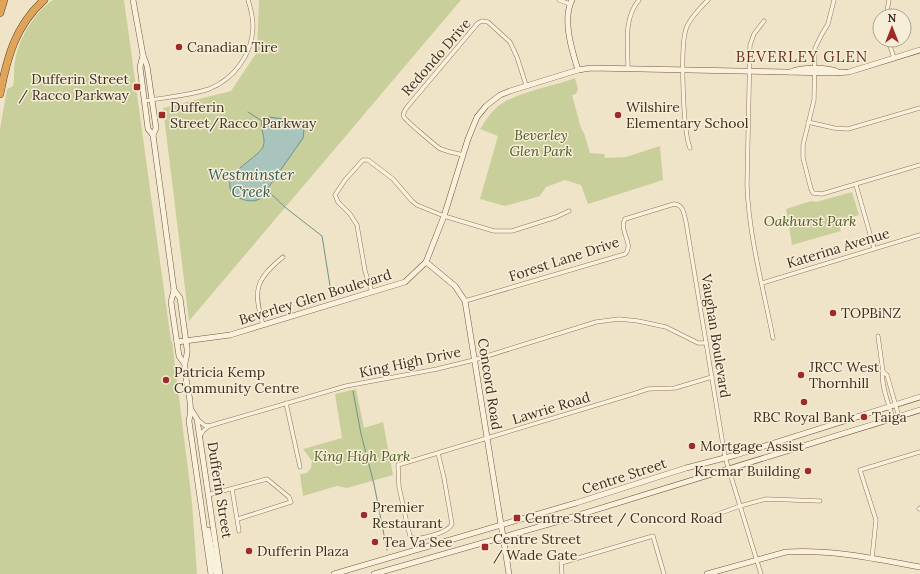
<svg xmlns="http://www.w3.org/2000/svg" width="920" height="574" font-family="Lora,serif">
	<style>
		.green { fill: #c9cf9b }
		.water { fill: #a9c4bc; stroke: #6f938a }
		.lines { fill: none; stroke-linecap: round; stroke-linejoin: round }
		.stream { stroke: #6f938a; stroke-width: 1 }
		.street-casing { stroke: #8d765c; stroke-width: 4.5 }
		.secondary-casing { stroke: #6f573f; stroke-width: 6 }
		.highway-casing { stroke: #5b4430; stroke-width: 8 }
		.street { stroke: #faf1dc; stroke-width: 3.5 }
		.secondary { stroke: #faf1dc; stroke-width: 5 }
		.highway { stroke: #e0a458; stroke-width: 7 }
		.poi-dot { fill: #9e2a2b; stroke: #f7eed8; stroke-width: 1.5 }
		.labels { text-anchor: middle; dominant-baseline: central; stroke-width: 3; stroke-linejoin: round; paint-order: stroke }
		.poi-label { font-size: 14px; fill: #3d2e20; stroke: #f7eed8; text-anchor: start }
		.street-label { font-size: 14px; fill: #3d2e20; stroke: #f7eed8 }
		.park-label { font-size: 14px; font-style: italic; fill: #4d5a26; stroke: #f7eed8 }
		.neighbourhood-label { font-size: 15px; letter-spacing: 1px; fill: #6b2e1e; stroke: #f7eed8 }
		.water-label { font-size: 15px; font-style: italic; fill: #2f5d5a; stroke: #f7eed8 }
	</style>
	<rect width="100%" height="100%" fill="#f0e4c8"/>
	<!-- green -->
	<g class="green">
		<path d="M53,0H124L171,341H172L192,502L197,574H0V129L7,89L13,86C15,78 13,69 15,61C19,38 34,13 53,0Z"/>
		<polygon points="259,0 461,0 189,321 163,108 231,91 257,52"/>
		<path d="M575,78L578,89L576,94L572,95L581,128L584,133L590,153L604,154L605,158L626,157L660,146L663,180L588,204L581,185L565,180L546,187L540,196L505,206L480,199L498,136L480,129C485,122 490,113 497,107C515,92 552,87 575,78Z"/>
		<polygon points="852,192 859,215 838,222 841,231 792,245 786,209 811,201 816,202"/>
		<polygon points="356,389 364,428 383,422 393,475 347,488 337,486 303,496 300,474 307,473 311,468 312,461 303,449 342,438 335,394"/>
	</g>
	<!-- water -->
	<path class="water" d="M269,117L284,119L290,124H295L302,126L304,130L303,138L261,198C253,204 237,200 231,191C229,187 230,182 230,178C238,167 258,156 263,147C267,138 258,127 263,119Z"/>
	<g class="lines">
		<!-- stream -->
		<g class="stream">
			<polyline points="248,112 262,121"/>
			<polyline points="267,190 286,208 322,236 331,292"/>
			<polyline points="353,391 361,434 374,484 387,550"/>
		</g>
		<defs>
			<g id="street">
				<polyline points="559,0 570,4"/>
				<polyline points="834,0 828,24 822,34 815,48 814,100 803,145 803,158 811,189 813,193 822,194 920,165"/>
				<polyline points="886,16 889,0"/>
				<path d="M764,21L754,34L750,45L747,185C749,237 763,287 773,338"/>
				<polyline points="888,40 894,58"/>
				<path d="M628,69C628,45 623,19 639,0"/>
				<path d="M145,101C166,97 188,96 209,89C234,79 252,55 253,27C253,18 251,9 248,0"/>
				<polyline points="808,122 834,128 848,129 920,108"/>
				<path d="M690,148C683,131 680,47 686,29C689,19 700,8 708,0"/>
				<path d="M463,155C456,153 446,152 439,148C434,144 406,121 404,117C402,112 406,109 408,106L478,23L482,21L488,22L510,42L517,57L526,85"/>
				<polyline points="856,185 874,248"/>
				<polyline points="762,283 920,235"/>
				<polyline points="372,292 365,271 357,225 350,214 338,202 335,195 345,180 363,160 368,160 393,179 412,201 417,205 444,216 494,231 512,231 556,217 569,211"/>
				<path d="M465,301L625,254C635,245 618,230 625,219L674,204C683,204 684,214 686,222L725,457L761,574"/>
				<path d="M263,325C253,290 255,280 283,257"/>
				<path d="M878,336L883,372C880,384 890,407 893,419"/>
				<polyline points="883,372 887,375 899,417"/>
				<polyline points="286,403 300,467"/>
				<polyline points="197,419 204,425 209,426"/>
				<polyline points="200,436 203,431 209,426 346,386 437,369 474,360 596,322 619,319 638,321 666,327 698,343 706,343"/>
				<path d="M438,453L444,478L452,524C448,533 424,538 415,539L410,536L408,528L399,487L398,465L633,394L648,389L675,388L712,377"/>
				<polyline points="232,489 239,531"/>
				<polyline points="208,495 267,479 289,497 291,502 238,519"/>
				<polyline points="919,509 920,508"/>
				<polyline points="710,517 740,506 766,499 820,501"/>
				<polyline points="872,558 876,520 860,470 920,452"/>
				<polyline points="562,574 561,563 653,536 664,574"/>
			</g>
			<g id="secondary">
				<polyline points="133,0 143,55 147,66 153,107 156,128 153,135"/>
				<path d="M572,0C562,19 572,51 578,70"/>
				<polyline points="143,55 140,67 148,129 153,135 174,290 171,302 179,356 184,363"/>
				<path d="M791,72C800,67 829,67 838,72"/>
				<polyline points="426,262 455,286 465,301 509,574"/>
				<path d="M174,290L180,298L187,349C188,355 185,359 185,364C184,384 194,400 189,421L211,574"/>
				<polyline points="177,342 230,335 405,282 426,262 444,216 468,139 477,117 486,106 500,95 510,91 578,70 591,68 833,73 849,72 920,50"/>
				<polyline points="192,411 197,419 220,574"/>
				<polyline points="208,530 216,574"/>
				<polyline points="334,574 576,503 686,468 736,455 920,397"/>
				<polyline points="374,574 556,522 920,410"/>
				<path d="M707,574L786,552C831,549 876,559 920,567"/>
			</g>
			<g id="highway">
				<polyline points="0,13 4,0"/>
				<path d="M0,94C7,58 15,26 44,0"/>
			</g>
		</defs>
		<!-- street casing -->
		<use href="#street" class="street-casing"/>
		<!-- secondary casing -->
		<use href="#secondary" class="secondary-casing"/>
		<!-- highway casing -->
		<use href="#highway" class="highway-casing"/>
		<!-- street -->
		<use href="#street" class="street"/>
		<!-- secondary -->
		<use href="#secondary" class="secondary"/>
		<!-- highway -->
		<use href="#highway" class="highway"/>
	</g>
	<!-- markers -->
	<g class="poi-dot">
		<circle cx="179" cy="47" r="4"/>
		<rect x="133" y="83" width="8" height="8" rx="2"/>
		<rect x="158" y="111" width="8" height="8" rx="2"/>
		<circle cx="618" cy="115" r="4"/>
		<circle cx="833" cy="313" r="4"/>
		<circle cx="801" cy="375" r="4"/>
		<circle cx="166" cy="380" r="4"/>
		<circle cx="804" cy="402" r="4"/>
		<circle cx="864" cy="417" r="4"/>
		<circle cx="692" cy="446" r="4"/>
		<circle cx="808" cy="471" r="4"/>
		<circle cx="364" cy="515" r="4"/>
		<rect x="513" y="514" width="8" height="8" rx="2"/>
		<circle cx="375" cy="542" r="4"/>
		<rect x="481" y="543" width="8" height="8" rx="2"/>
		<circle cx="249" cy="551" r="4"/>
	</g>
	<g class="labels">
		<!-- poi labels -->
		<g class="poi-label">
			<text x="187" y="47">Canadian Tire</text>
			<text x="129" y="79" text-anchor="end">Dufferin Street<tspan x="129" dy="16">/ Racco Parkway</tspan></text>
			<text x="170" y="107">Dufferin<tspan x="170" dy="16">Street/Racco Parkway</tspan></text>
			<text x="626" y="107">Wilshire<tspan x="626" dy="16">Elementary School</tspan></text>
			<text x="841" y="313">TOPBiNZ</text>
			<text x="809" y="367">JRCC West<tspan x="809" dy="16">Thornhill</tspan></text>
			<text x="174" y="372">Patricia Kemp<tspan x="174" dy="16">Community Centre</tspan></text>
			<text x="804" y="417" text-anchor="middle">RBC Royal Bank</text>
			<text x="872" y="417">Taiga</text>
			<text x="700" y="446">Mortgage Assist</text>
			<text x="800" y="471" text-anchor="end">Krcmar Building</text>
			<text x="372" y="507">Premier<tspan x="372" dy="16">Restaurant</tspan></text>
			<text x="525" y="518">Centre Street / Concord Road</text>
			<text x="493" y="539">Centre Street<tspan x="493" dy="16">/ Wade Gate</tspan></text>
			<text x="383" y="542">Tea Va See</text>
			<text x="257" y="551">Dufferin Plaza</text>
		</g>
		<!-- street labels -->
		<g class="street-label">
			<text transform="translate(436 57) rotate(-49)">Redondo Drive</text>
			<text transform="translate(838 248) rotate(-17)">Katerina Avenue</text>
			<text transform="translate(564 259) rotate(-18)">Forest Lane Drive</text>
			<text transform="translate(315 297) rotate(-17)">Beverley Glen Boulevard</text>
			<text transform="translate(716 336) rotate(81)">Vaughan Boulevard</text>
			<text transform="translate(410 362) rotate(-12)">King High Drive</text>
			<text transform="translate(490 384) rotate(81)">Concord Road</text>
			<text transform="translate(551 408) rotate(-17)">Lawrie Road</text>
			<text transform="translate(624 476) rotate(-18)">Centre Street</text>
			<text transform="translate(220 490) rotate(81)">Dufferin Street</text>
		</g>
		<!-- park labels -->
		<g class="park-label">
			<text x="541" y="135">Beverley<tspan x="541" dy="16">Glen Park</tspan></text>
			<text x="810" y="221">Oakhurst Park</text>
			<text x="362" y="456">King High Park</text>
		</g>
		<!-- neighbourhood labels -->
		<g class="neighbourhood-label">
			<text x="802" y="56">BEVERLEY GLEN</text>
		</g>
		<!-- water labels -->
		<g class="water-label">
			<text x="251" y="174">Westminster<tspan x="251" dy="17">Creek</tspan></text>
		</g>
	</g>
	<!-- north arrow -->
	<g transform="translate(892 28)"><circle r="19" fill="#f7eed8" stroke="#ada18e"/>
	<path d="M0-3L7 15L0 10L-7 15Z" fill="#9e2a2b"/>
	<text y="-6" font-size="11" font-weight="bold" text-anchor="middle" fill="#3d2e20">N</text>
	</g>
</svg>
